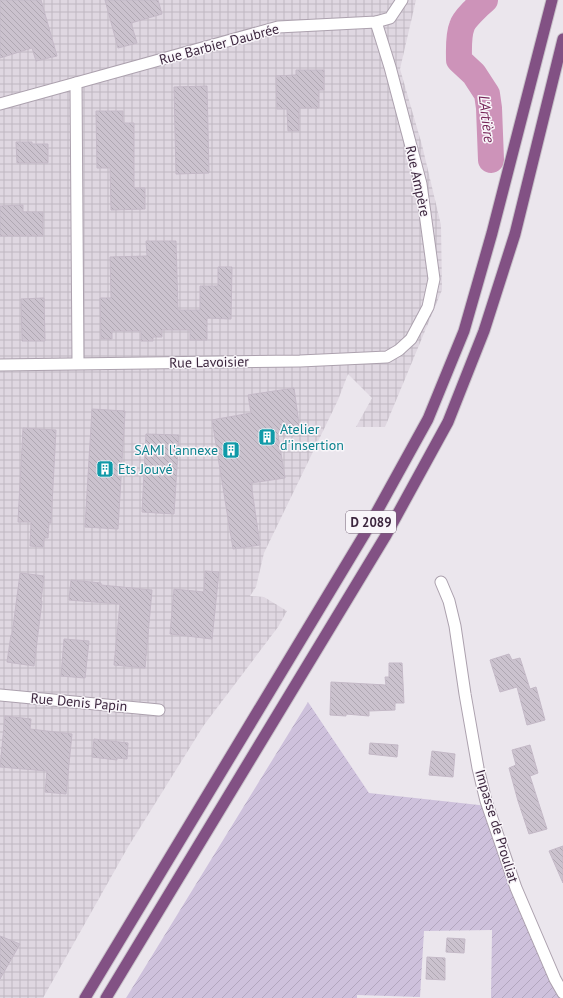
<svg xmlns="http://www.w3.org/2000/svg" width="563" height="998" font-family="'PT Sans',sans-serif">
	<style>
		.industrial { fill: url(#industrial-grid) }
		.garden { fill: url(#garden-furrows) }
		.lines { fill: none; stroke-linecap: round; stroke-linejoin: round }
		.river { stroke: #cd93b9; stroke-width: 26 }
		.building { fill: url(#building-back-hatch); stroke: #c4b9c7 }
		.minor-casing { stroke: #aca1ae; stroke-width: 13 }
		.trunk-casing { stroke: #c8c2c9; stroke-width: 13 }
		.minor { stroke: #fff; stroke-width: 11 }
		.trunk { stroke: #825184; stroke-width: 11 }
		.labels { text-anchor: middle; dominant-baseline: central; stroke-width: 3; stroke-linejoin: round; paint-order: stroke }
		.shield { fill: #f9f6fa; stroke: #756476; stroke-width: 1 }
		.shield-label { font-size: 13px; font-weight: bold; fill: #3c263e }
		.street-label { font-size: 14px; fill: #3c263e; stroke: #f9f6fa }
		.culture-label { font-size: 14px; fill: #0d838f; stroke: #f9f6fa; text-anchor: start }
		.water-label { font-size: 15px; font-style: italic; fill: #762558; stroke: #f9f6fa }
	</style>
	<defs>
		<pattern id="industrial-grid" width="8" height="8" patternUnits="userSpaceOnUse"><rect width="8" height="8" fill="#dfd7e1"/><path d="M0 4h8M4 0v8" fill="none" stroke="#c0b8c2"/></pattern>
		<pattern id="garden-furrows" width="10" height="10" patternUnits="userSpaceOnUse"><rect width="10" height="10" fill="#cec1dc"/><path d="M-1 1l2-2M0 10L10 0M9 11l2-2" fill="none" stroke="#b2a6be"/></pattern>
		<pattern id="building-back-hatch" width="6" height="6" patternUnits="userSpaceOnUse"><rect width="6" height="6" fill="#cbc2ce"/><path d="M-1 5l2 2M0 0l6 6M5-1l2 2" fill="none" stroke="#afa7b2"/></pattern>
	</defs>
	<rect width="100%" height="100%" fill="#ebe6ed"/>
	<!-- industrial -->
	<polygon class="industrial" points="0,0 416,0 400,69 422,145 441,225 442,290 385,427 356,427 372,398 348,374 338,400 264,553 256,587 250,596 264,597 287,611 278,627 204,725 128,847 43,998 0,998"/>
	<!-- garden -->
	<polygon class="garden" points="308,702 369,793 488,806 563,998 491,998 492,930 424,931 420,997 357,995 357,998 126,998"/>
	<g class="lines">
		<!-- river -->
		<path class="river" d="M485,0C479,5 464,19 462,26C458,36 459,49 459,60L474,74L487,94L489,108L491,160"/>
	</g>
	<!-- building -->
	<g class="building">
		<polygon points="0,0 41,0 57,56 36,61 32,48 0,58"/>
		<polygon points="105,0 158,0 162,14 131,23 137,43 118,48"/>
		<polygon points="296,70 324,70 324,90 319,90 319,108 299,108 299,131 288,131 287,109 277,109 276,76 296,75"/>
		<polygon points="207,86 209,173 176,174 174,87"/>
		<polygon points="96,111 123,111 123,123 134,123 134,188 145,188 145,209 111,210 110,168 97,168"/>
		<polygon points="16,142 32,142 32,144 48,144 48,163 17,163"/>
		<polygon points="23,205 23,212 43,212 43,236 0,236 0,206"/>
		<polygon points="146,241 176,241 178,310 200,310 200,286 218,286 218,267 232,267 231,319 207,318 207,340 190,340 190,330 162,330 162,337 153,337 153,341 141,341 141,331 112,331 112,339 101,339 100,298 111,298 110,257 147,256"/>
		<polygon points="44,298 45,341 22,341 21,299"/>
		<polygon points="294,388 300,431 278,435 285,478 251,483 260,545 233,549 212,420 251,413 248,395"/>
		<polygon points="92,409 125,411 118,529 85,527"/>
		<polygon points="23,428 56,430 51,523 49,523 48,538 44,538 43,547 30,546 31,522 18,522"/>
		<polygon points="146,434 179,435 174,514 142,512"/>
		<polygon points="205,571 219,572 212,639 170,634 174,589 204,592"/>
		<polygon points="21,573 44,576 41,601 42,601 34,666 7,662 11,635 12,635 20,574"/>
		<polygon points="71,580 101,583 101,585 152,590 145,668 114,665 120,604 69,600"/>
		<polygon points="64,639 89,641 85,678 61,676"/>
		<polygon points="509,654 512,660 520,658 530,689 536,687 545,720 527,725 517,687 500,692 490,660"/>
		<polygon points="389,663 402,663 404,703 395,703 395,710 369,711 369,716 346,714 346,716 330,715 331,682 386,685 385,677 389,677"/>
		<polygon points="5,716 31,719 30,729 72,734 66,794 45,792 47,771 0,767"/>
		<polygon points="94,739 128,743 127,759 117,758 117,760 92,757"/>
		<polygon points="370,743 398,745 397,757 369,754"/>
		<polygon points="530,745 538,773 530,776 547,829 529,834 518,801 509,768 516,765 512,750"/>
		<polygon points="432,751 455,754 453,777 429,775"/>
		<polygon points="563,846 563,883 549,851"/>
		<polygon points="0,936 20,944 0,979"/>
		<polygon points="447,938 465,939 464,953 446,952"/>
		<polygon points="427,957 445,958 445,980 426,979"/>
	</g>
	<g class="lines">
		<defs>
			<g id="minor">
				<polyline points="0,104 76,83"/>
				<polyline points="78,363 76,83 278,27 376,22 390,18 402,0"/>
				<polyline points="0,365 300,361 387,357 399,350 411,339 428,307 434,279 421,184 390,67 376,22"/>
				<polyline points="441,582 449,601 455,626 465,694 478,768 486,801 516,888 555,979 563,993"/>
				<polyline points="0,695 159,710"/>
			</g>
			<g id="trunk">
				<polyline points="85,998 364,535 428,419 464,331 492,233 552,0"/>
				<polyline points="106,998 385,537 448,422 484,331 515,234 563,39"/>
			</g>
		</defs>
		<!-- minor casing -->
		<use href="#minor" class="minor-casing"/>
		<!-- trunk casing -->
		<use href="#trunk" class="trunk-casing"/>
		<!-- minor -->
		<use href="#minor" class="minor"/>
		<!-- trunk -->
		<use href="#trunk" class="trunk"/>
	</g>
	<!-- icons -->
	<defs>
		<symbol id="building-square" viewBox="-11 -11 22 22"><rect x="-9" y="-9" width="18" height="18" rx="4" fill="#0f9aa8" stroke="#f9f6fa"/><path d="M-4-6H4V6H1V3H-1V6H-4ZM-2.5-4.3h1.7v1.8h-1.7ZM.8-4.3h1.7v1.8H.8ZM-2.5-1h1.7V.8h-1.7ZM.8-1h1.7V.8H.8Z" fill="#fff"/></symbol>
	</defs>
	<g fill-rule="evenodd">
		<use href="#building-square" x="257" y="427" width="20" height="20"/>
		<use href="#building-square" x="221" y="440" width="20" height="20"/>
		<use href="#building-square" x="95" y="459" width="20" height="20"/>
	</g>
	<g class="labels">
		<!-- shield labels -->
		<rect class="shield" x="346" y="511" width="50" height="22" rx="3"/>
		<g class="shield-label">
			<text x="371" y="522">D 2089</text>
		</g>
		<!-- street labels -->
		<g class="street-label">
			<text transform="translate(219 44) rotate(-15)">Rue Barbier Daubrée</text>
			<text transform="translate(418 181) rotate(78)">Rue Ampère</text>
			<text transform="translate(209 362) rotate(-1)">Rue Lavoisier</text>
			<text transform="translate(79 702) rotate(5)">Rue Denis Papin</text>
			<text transform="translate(497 826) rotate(73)">Impasse de Prouliat</text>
		</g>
		<!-- culture labels -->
		<g class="culture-label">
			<text x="280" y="429">Atelier<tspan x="280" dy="16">d'insertion</tspan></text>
			<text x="218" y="450" text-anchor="end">SAMI l'annexe</text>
			<text x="118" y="469">Ets Jouvé</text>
		</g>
		<!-- water labels -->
		<g class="water-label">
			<text transform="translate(487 119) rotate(83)">L'Artière</text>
		</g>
	</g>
</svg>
